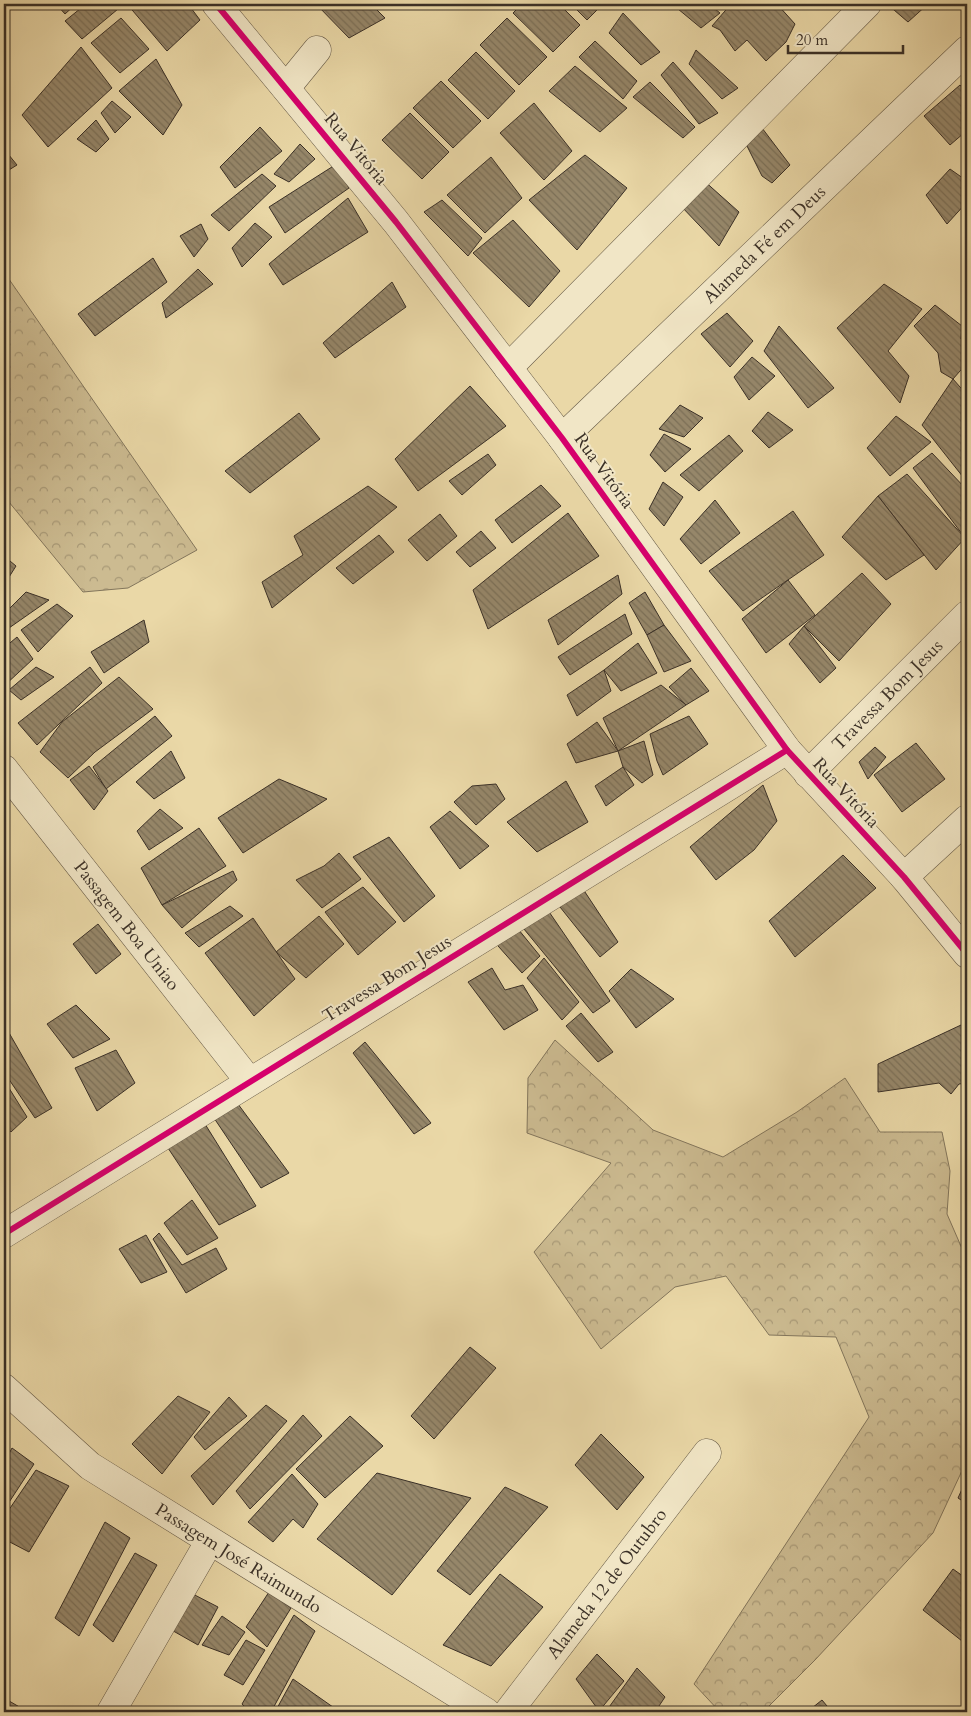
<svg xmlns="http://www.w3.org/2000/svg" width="971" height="1716" font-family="Cardo,serif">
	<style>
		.forest { fill: url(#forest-crowns); stroke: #83765c }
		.building { fill: url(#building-back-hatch); stroke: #3a3027 }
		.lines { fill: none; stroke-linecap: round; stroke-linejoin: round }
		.minor-casing { stroke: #665a47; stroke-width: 29 }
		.minor { stroke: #f1e6c6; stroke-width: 28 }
		.cycleway-casing { stroke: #f1e6c6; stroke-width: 9 }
		.cycleway { stroke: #d6006c; stroke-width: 6 }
		.labels { text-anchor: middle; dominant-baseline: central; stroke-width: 4; stroke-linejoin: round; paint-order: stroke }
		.street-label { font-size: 18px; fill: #3a3027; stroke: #f1e6c6 }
	</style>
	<defs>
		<pattern id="forest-crowns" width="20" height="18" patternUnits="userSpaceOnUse" patternTransform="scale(1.25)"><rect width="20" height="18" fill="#ccbb91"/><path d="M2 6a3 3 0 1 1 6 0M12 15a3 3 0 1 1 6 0" fill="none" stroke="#a79876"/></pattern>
		<pattern id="building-back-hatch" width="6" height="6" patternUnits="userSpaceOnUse" patternTransform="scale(1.25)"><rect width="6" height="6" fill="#96876a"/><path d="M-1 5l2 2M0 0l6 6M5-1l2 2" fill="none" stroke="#7b6f57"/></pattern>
	</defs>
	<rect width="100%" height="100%" fill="#ead8a7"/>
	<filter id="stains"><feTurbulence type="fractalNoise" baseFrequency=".004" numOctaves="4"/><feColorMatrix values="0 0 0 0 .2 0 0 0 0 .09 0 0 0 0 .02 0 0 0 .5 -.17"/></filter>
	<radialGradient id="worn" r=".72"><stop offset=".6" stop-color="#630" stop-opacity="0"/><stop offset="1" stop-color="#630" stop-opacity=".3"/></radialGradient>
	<!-- forest -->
	<g class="forest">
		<polygon points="4,272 197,550 128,588 83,592 4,496"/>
		<polygon points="555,1040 653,1130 723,1157 797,1112 845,1078 880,1132 942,1132 950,1171 947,1214 967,1260 967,1460 933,1533 815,1660 763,1712 720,1712 694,1684 869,1417 836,1337 769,1335 726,1276 675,1287 601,1349 534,1252 611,1163 527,1133 528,1078"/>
	</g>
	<!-- building -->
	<g class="building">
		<polygon points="56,4 76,4 65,14"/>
		<polygon points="86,4 124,4 82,39 65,21"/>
		<polygon points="127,4 188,4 200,20 167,51"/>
		<polygon points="316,4 371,4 385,18 349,38"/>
		<polygon points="522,4 559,4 580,25 553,52 513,13"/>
		<polygon points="571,4 603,4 587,20"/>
		<polygon points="672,4 709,4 720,13 701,28"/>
		<polygon points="731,4 746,4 755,7 762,4 777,4 795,24 786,42 766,61 747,40 735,51 720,30 712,26"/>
		<polygon points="887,4 928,4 908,22"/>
		<polygon points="623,13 660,52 641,65 609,33"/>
		<polygon points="121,18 149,49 120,73 91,43"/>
		<polygon points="507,18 547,57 519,85 480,45"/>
		<polygon points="595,41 637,81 623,99 579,57"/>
		<polygon points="81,47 112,88 48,147 22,115"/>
		<polygon points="696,50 738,88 722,99 689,64"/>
		<polygon points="476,52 515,91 488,119 448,80"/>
		<polygon points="156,59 182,105 163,135 119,91"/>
		<polygon points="673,62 718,113 699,124 661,75"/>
		<polygon points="575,66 627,108 600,132 549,91"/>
		<polygon points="441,81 481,121 453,148 413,108"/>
		<polygon points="650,82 695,127 683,138 633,97"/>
		<polygon points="960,85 967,93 967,137 964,133 950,145 924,116"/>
		<polygon points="112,101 131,117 115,133 101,113"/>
		<polygon points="534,103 572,151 544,180 500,133"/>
		<polygon points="410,113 449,152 422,179 382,140"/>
		<polygon points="96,120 109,139 96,152 77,139"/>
		<polygon points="759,124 790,165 772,183 762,176 746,144"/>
		<polygon points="260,127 282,151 235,188 220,167"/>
		<polygon points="300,144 315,159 289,182 274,174"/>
		<polygon points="4,149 17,165 4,173"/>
		<polygon points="585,155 627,188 577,250 529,200"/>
		<polygon points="491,157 522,198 485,233 447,195"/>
		<polygon points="335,165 349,188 285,233 269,207"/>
		<polygon points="950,169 967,181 967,202 947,224 926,195"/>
		<polygon points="262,174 276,186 229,231 211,215"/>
		<polygon points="702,179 739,212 719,246 680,205"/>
		<polygon points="348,198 368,232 283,285 269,264"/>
		<polygon points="442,200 482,238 468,256 424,212"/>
		<polygon points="513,220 560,271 529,307 473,253"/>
		<polygon points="255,223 272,237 242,267 232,248"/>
		<polygon points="201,224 208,239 194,257 180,236"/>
		<polygon points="153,258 167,282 95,336 78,314"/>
		<polygon points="198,269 213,284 166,318 162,303"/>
		<polygon points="392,282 406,307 335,358 323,343"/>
		<polygon points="884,284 922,309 888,351 909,376 900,403 837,328"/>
		<polygon points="935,305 962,326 961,339 967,343 967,363 953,379 941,372 938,353 914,326"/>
		<polygon points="727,313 753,341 730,367 701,334"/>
		<polygon points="779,326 834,388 808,408 764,351"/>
		<polygon points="752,357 775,376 749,400 734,377"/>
		<polygon points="953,379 967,395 967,473 963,477 922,425"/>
		<polygon points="470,386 506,426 418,491 395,459"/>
		<polygon points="680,405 703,418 684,437 659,429"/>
		<polygon points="768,412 793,430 769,448 752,431"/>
		<polygon points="299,413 320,439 250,493 225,471"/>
		<polygon points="896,416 931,442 890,476 867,448"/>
		<polygon points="664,434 691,449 665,472 650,455"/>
		<polygon points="729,435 743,451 699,491 680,475"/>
		<polygon points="932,453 967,490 967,535 965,538 913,468"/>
		<polygon points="488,454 496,465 462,495 449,481"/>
		<polygon points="907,474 965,538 936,570 878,496"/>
		<polygon points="663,482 683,497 664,526 649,509"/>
		<polygon points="541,485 561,506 512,543 495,520"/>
		<polygon points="368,486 397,507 272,608 262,582 303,555 294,536"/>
		<polygon points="878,496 924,555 886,580 842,537"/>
		<polygon points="715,500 740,533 701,564 680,539"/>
		<polygon points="793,511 824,555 743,611 709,571"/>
		<polygon points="568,513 599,556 488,629 473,590"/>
		<polygon points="440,514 457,536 427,561 408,540"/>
		<polygon points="481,531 496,548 470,567 456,552"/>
		<polygon points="379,535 394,552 353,584 336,568"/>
		<polygon points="4,556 16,566 4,585"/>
		<polygon points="862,573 891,604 839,661 804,626"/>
		<polygon points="618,575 622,594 558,645 548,620"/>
		<polygon points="788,580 815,615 766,653 742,619"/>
		<polygon points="26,592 49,600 9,628 4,621 4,614"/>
		<polygon points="645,592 664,625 647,635 629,603"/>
		<polygon points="57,604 73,616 38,652 21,630"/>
		<polygon points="625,614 632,634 570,675 558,657"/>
		<polygon points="144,620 149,642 104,673 91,652"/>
		<polygon points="664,625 691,661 664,672 647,635"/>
		<polygon points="804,626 836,668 820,683 789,644"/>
		<polygon points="17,637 33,659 4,686 4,648"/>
		<polygon points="638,643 657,673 621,691 604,670"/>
		<polygon points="36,667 54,677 21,700 9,690"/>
		<polygon points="90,667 102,683 37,745 18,723"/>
		<polygon points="691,668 709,691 686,705 669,687"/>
		<polygon points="604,670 611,691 577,716 567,695"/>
		<polygon points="119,677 153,709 95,752 68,778 40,752 62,722"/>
		<polygon points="661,685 686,705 618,751 603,718"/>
		<polygon points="155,716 172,736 106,789 93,767"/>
		<polygon points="689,716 708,744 663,775 657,761 650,734"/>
		<polygon points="597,722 618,751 576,763 567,744"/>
		<polygon points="644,741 653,775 642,783 623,767 618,751"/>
		<polygon points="916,743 945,779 902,812 874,775"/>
		<polygon points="875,747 886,757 868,779 859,762"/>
		<polygon points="171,751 185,778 154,799 136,782"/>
		<polygon points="89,766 108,791 94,810 70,780"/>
		<polygon points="623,767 634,785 606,806 595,786"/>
		<polygon points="279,779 327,799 243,853 218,818"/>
		<polygon points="566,781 588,822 537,852 507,822"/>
		<polygon points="496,784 505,799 476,825 454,802 472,786"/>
		<polygon points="763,785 777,821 754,850 716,880 690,847"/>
		<polygon points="160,809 183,828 149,850 137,831"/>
		<polygon points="450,811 489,846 460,869 430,827"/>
		<polygon points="199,828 226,866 162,905 141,868"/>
		<polygon points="389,837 435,896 404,922 353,857"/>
		<polygon points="339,853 361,879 322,908 296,880 324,866"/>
		<polygon points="843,855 876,888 795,957 769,921"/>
		<polygon points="233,871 237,880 182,928 162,905"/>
		<polygon points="581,886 618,942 600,957 556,902"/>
		<polygon points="363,887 396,922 358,955 325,912"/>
		<polygon points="543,903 610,1001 593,1013 519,923"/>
		<polygon points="230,906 243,916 199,947 185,933"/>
		<polygon points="319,916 344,944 306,978 276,952"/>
		<polygon points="253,918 295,979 254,1016 205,953"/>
		<polygon points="98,924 121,954 96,974 73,944"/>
		<polygon points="514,924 540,956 522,973 491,938"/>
		<polygon points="544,958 579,1002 562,1020 527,978"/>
		<polygon points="492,968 505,990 523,985 538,1010 504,1030 468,982"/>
		<polygon points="631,969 674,999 636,1028 609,991"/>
		<polygon points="76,1005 110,1039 73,1058 47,1024"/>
		<polygon points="581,1013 613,1052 598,1062 566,1026"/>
		<polygon points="4,1024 52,1108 35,1118 4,1072"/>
		<polygon points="961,1025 967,1049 967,1083 959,1084 951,1094 939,1083 878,1092 878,1064"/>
		<polygon points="365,1042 431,1123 414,1134 353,1053"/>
		<polygon points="116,1050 135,1083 97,1111 75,1068"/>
		<polygon points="4,1080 27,1117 11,1132 4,1124"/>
		<polygon points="235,1100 289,1173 261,1188 212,1115"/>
		<polygon points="205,1124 256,1206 219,1225 168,1148"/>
		<polygon points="967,1169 967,1189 962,1172"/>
		<polygon points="192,1200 218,1238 187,1255 164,1223"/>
		<polygon points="159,1233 182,1265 216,1248 227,1269 186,1293 153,1239"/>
		<polygon points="146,1235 167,1272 141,1283 119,1249"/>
		<polygon points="470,1347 496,1368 434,1439 411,1416"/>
		<polygon points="178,1396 210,1412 162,1474 132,1444"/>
		<polygon points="229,1397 247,1416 205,1450 194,1437"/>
		<polygon points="266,1405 287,1421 213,1505 191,1476"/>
		<polygon points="303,1415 322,1436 250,1509 236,1491"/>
		<polygon points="350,1416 383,1446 325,1498 296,1469"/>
		<polygon points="601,1434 644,1477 617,1510 575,1465"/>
		<polygon points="4,1444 9,1445 4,1455"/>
		<polygon points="12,1448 34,1464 4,1510 4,1463"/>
		<polygon points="36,1470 69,1486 29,1552 4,1539 4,1517"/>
		<polygon points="377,1473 471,1498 392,1595 317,1539"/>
		<polygon points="292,1474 318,1504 303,1528 293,1519 273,1542 248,1522"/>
		<polygon points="967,1478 967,1504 958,1498"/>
		<polygon points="505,1487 548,1507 470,1595 437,1571"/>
		<polygon points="105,1522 130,1538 79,1636 55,1618"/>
		<polygon points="135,1553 157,1565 113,1642 93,1625"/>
		<polygon points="953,1569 967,1579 967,1645 923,1610"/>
		<polygon points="500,1574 543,1607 491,1666 443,1645"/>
		<polygon points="187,1591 218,1607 198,1645 168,1628"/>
		<polygon points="269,1592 291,1608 267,1647 246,1627"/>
		<polygon points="294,1615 315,1631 271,1712 249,1712 242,1704"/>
		<polygon points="222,1616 245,1632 229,1655 202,1645"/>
		<polygon points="246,1640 265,1650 243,1685 224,1675"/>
		<polygon points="597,1654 624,1681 599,1711 576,1679"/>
		<polygon points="637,1668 665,1697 655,1712 610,1712 607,1710"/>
		<polygon points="293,1679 340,1712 275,1712"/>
		<polygon points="4,1698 28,1712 4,1712"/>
		<polygon points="822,1700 832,1712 807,1712"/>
	</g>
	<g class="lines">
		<defs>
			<g id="minor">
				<polyline points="216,4 396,222 562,438 787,750 904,877 967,954"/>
				<polyline points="286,88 317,50"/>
				<polyline points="508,368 867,4"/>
				<path id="s1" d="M562,438L967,50"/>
				<path id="s2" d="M4,769L249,1081"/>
				<path id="s3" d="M808,774L967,615"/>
				<polyline points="904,877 967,819"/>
				<polyline points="4,1234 787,750"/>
				<path id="s4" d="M4,1388L90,1466L486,1712"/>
				<polyline points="111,1712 209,1542"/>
				<path id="s5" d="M508,1712L707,1453"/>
			</g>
		</defs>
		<!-- minor casing -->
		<use href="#minor" class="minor-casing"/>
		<!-- minor -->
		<use href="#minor" class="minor"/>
		<defs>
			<g id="cycleway">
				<polyline points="216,4 396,222 562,438 787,750 904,877 967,954"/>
				<polyline points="4,1234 787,750"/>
			</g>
		</defs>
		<!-- cycleway casing -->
		<use href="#cycleway" class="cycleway-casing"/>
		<!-- cycleway -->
		<use href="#cycleway" class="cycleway"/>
	</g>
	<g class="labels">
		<!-- street labels -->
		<g class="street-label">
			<text transform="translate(356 149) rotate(50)">Rua Vitória</text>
			<text stroke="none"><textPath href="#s1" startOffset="280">Alameda Fé em Deus</textPath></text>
			<text transform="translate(604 471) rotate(54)">Rua Vitória</text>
			<text stroke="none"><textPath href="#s3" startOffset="112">Travessa Bom Jesus</textPath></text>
			<text transform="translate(846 793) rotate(47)">Rua Vitória</text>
			<text stroke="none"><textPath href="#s2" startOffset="199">Passagem Boa Uniao</textPath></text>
			<text transform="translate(387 979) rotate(-32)">Travessa Bom Jesus</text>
			<text stroke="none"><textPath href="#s4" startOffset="291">Passagem José Raimundo</textPath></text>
			<text stroke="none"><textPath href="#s5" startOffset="162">Alameda 12 de Outubro</textPath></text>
		</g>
	</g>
	<!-- margin -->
	<rect width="971" height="1716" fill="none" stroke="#ead8a7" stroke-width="20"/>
	<rect x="5" y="5" width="961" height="1706" fill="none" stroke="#3a3027" stroke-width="2.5"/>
	<rect x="10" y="10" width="951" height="1696" fill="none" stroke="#3a3027"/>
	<!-- scale -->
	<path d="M788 45v8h115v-8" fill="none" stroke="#3a3027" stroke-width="2.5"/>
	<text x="796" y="45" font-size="15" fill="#3a3027" stroke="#f1e6c6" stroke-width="4" paint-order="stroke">20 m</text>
	<rect width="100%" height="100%" filter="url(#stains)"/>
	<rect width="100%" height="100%" fill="url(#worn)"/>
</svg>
